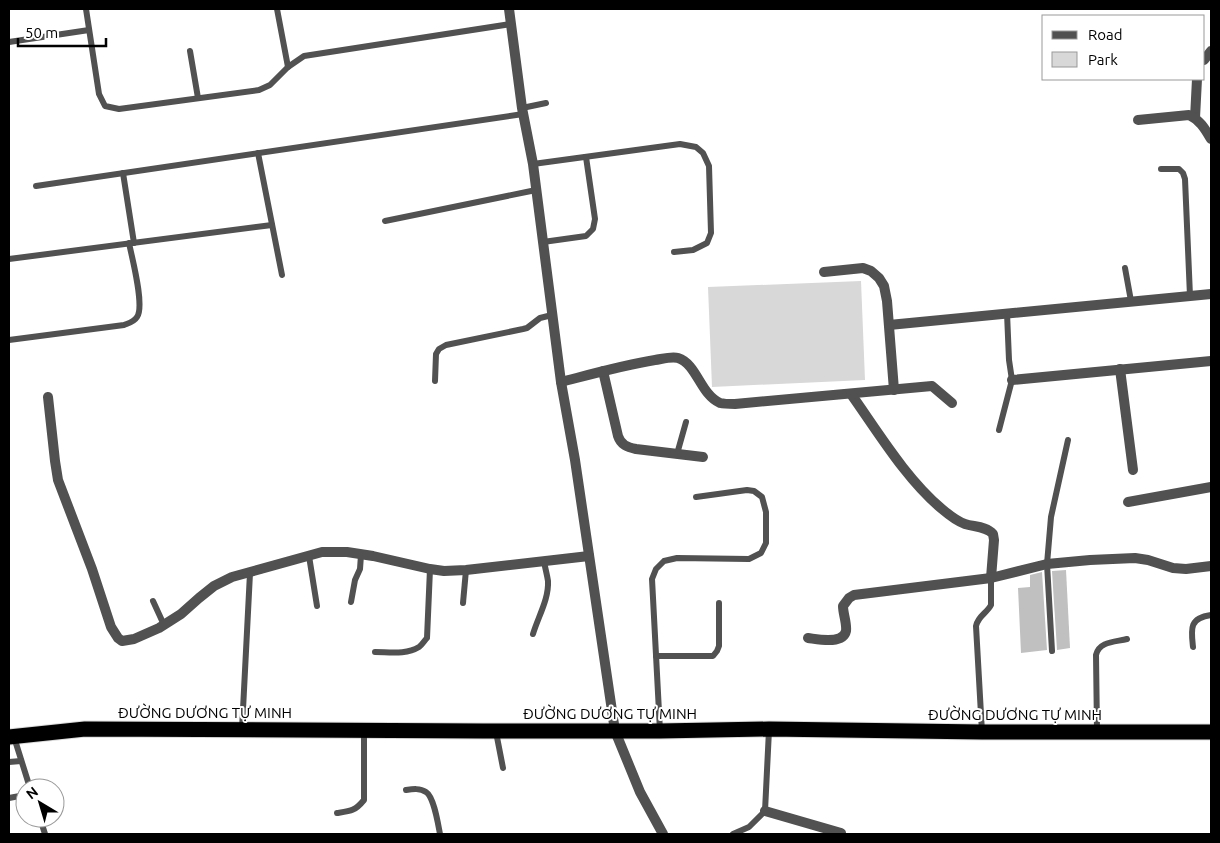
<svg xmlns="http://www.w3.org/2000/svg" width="1220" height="843" font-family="Ubuntu,sans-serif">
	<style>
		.green { fill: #d8d8d8 }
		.building { fill: #c0c0c0 }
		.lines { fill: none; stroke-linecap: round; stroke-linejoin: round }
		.highway-casing { stroke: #dbdbdb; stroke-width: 17 }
		.lane { stroke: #515151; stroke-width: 6 }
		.street { stroke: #515151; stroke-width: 10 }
		.highway { stroke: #000; stroke-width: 15 }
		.labels { text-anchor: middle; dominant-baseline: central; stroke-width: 4; stroke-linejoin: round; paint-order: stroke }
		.street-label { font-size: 15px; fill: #000; stroke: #fff }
	</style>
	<rect width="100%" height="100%" fill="#fff"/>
	<!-- green -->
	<polygon class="green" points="861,281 865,380 712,387 708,287"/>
	<!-- building -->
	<g class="building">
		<polygon points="1066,570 1070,648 1057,650 1052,571"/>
		<polygon points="1042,572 1047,650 1021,653 1018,588 1030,587 1030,575"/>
	</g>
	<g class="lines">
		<defs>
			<polyline id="highway" points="9,737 85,729 483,731 660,731 769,729 982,732 1211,732"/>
		</defs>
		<!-- highway casing -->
		<use href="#highway" class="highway-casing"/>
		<!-- lane -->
		<g class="lane">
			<polyline points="86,9 99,94 105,106 119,109 259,90 270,85 288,67 304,56 511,24"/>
			<polyline points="277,9 288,67"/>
			<polyline points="9,42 89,30"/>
			<polyline points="190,51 198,98"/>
			<polyline points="522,108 546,103"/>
			<polyline points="258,153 282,275"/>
			<polyline points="533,164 680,144 696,147 703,153 709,166 711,233 707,243 693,250 674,252"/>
			<polyline points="1161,169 1179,169 1183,173 1185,179 1190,296"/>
			<polyline points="123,173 134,243"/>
			<polyline points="36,186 523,114"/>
			<polyline points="385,221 536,190"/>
			<polyline points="543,242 586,236 593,229 595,219 586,157"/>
			<polyline points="9,259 272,225"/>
			<polyline points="1125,268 1131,301"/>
			<path d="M9,340L124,325C129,323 134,322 137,317C145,306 132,258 129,243"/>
			<polyline points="435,381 436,354 439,349 446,345 523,329 527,328 540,318 552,315"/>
			<polyline points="999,430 1012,380 1009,360 1007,313"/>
			<polyline points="677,454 686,422"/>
			<polyline points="309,556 317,606"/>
			<polyline points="153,601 164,625"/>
			<polyline points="351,602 355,580 360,569 361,555"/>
			<polyline points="463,603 466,570"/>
			<path d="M533,634C538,617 549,599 548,581C547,574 545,568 544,561"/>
			<path d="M1193,647C1191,629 1189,618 1211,615"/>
			<polyline points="1052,651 1047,564 1051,517 1068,440"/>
			<path d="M375,652C389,652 406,655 419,647C422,645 424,641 427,638L430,569"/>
			<polyline points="656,656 713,656 717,651 719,646 719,603"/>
			<polyline points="242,729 250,573"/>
			<polyline points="660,731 652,579 656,569 664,561 677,558 749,559 761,553 766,543 766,512 762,497 754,491 747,490 696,497"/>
			<path d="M1097,731L1096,655C1099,641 1116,642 1127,639"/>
			<polyline points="496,732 503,768"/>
			<path d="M982,732L976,626C978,616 987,613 991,605V578"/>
			<polyline points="14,737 30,788"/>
			<polyline points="9,762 21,761"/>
			<path d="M406,790C413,789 420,788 426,792C434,797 438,824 440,834"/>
			<polyline points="9,798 25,795"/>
			<path d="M337,813C351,811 355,811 364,800V731"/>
			<polyline points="40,818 45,834"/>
			<polyline points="733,834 749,827 765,811 769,730"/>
		</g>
		<!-- street -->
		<g class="street">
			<polyline points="509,9 522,108 533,164 561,382 575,460 615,731 640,792 663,834"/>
			<polyline points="1204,60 1211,51"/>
			<polyline points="1195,118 1197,79"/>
			<path d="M1138,120L1189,115C1200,120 1205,129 1211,139"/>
			<polyline points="824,272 863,268 871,271 879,278 884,286 887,301 894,390"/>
			<polyline points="889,325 1211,294"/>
			<polyline points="1120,369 1133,470"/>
			<path d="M603,371L618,436C621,445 627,447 636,449L703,457"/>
			<polyline points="1012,380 1211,361"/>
			<path d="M561,382C592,374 624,365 655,360C662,359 672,356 678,358C697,364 700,394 720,403C724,404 730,404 735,404L932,386L952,403"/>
			<path d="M851,394C878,432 906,479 942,509C949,515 956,521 965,524C974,527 986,526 993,534L994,540L991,578"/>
			<polyline points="48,397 55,461 58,480 92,569 111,627 118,638 122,641 134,639 159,628 181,614 199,598 214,586 232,577 322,552 347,552 373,556 430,569 444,571 466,570 589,556"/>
			<polyline points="1128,502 1211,487"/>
			<path d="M808,638C817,639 843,645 846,631C847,623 843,614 843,606L849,598L854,595L991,578L1047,564L1090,560L1135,558L1148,560L1173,568L1186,569L1211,566"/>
			<polyline points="765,811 841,833"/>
		</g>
		<!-- highway -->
		<use href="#highway" class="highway"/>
	</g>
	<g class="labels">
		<!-- street labels -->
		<g class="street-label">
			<text x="205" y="712">ĐƯỜNG DƯƠNG TỰ MINH</text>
			<text x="610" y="713">ĐƯỜNG DƯƠNG TỰ MINH</text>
			<text x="1015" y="714">ĐƯỜNG DƯƠNG TỰ MINH</text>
		</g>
	</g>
	<!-- border -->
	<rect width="1220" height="843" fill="none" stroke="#000000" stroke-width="20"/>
	<!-- legend -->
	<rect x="1042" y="15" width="162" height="65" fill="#ffffff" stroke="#999999"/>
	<rect x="1052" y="31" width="25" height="8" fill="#515151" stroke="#999999"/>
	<text x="1088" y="40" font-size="15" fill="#000000">Road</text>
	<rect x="1052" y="52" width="25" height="15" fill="#d8d8d8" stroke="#999999"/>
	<text x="1088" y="65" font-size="15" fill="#000000">Park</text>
	<!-- north arrow -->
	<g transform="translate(40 803) rotate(322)"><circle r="24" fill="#ffffff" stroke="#999999"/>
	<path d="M0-4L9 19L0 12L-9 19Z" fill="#000000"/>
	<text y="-8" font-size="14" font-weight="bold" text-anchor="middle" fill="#000000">N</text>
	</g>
	<!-- scale -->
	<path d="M18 38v8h88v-8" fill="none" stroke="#000000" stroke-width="2.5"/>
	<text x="25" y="38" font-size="15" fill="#000000" stroke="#ffffff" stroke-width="4" paint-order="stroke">50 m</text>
</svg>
